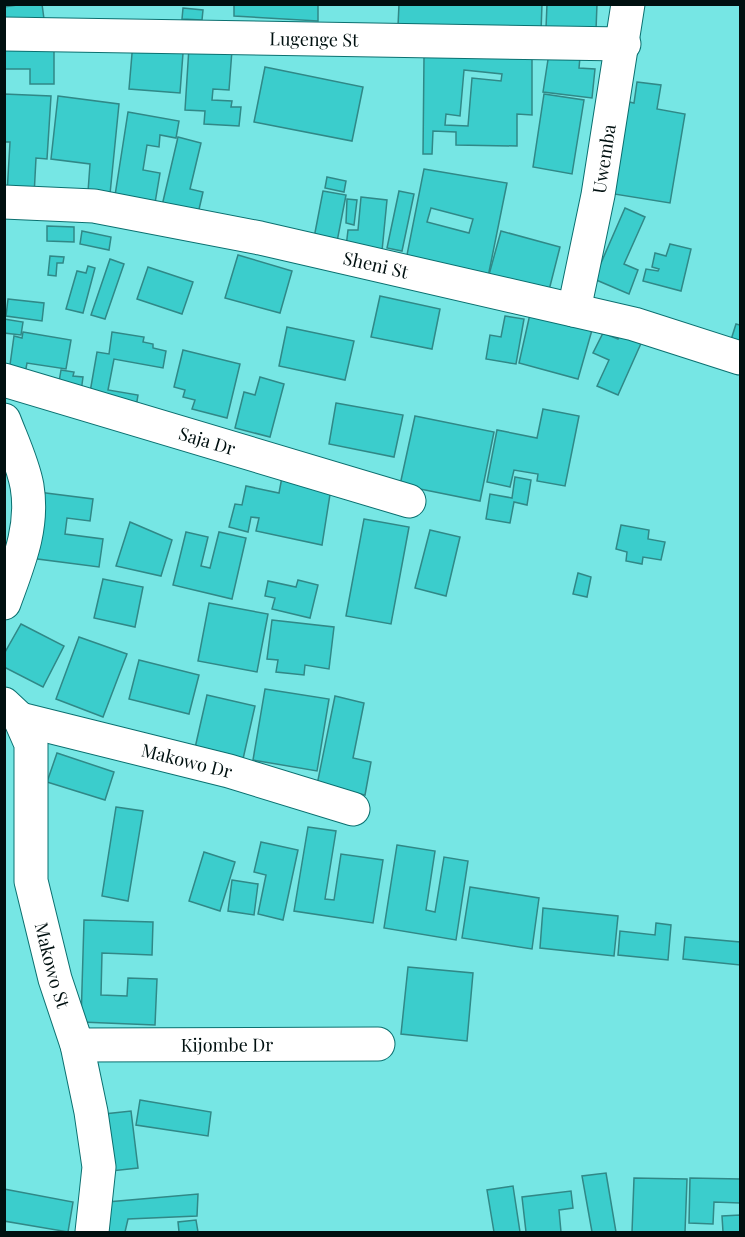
<svg xmlns="http://www.w3.org/2000/svg" width="745" height="1237" font-family="'Playfair Display',serif">
	<style>
		.building { fill: #3bcdcc; stroke: #308887; stroke-width: 1.5; fill-rule: evenodd }
		.lines { fill: none; stroke-linecap: round; stroke-linejoin: round }
		.minor-casing { stroke: #0b7070; stroke-width: 35 }
		.minor { stroke: #fff; stroke-width: 33 }
		.labels { text-anchor: middle; dominant-baseline: central; stroke-width: 4.5; stroke-linejoin: round; paint-order: stroke }
		.street-label { font-size: 18px; fill: #001010; stroke: #84f3f1 }
	</style>
	<rect width="100%" height="100%" fill="#76e6e4"/>
	<!-- building -->
	<g class="building">
		<polygon points="24,4 42,4 44,19 4,24 4,7"/>
		<polygon points="234,4 318,4 318,21 234,16"/>
		<polygon points="399,4 542,4 541,32 398,26"/>
		<polygon points="547,4 597,4 596,30 546,28"/>
		<polygon points="183,8 203,10 202,20 182,19"/>
		<polygon points="133,42 183,53 180,93 129,89"/>
		<polygon points="189,47 232,50 229,90 213,89 212,100 232,101 231,107 241,107 239,126 204,124 205,111 185,110"/>
		<polygon points="4,49 54,49 54,84 30,84 30,69 5,69 4,81"/>
		<polygon points="549,53 580,57 579,68 595,69 592,98 543,92"/>
		<path d="M424,57L532,58V115L517,114V146L456,145V132L433,131L432,154H423ZM464,70L502,74L501,81L472,78L468,126L445,125L446,114L460,116Z"/>
		<polygon points="265,67 363,87 352,141 254,122"/>
		<polygon points="637,82 661,85 657,109 685,114 670,203 614,194 629,102 634,103"/>
		<polygon points="4,94 51,96 47,159 36,158 34,196 7,194 10,142 4,142"/>
		<polygon points="544,94 584,100 572,174 533,167"/>
		<polygon points="58,96 119,104 110,194 88,192 90,164 51,159"/>
		<polygon points="128,112 179,121 176,138 160,135 159,147 147,145 143,170 160,173 154,209 114,202"/>
		<polygon points="178,137 201,143 190,189 203,192 197,218 161,210"/>
		<path d="M424,169L507,183L488,277L406,260ZM431,208L473,219L469,233L427,222Z"/>
		<polygon points="327,177 346,181 344,192 325,188"/>
		<polygon points="323,191 346,195 336,247 313,243"/>
		<polygon points="399,191 414,194 402,251 387,248"/>
		<polygon points="361,197 387,200 382,251 346,247 348,230 358,230"/>
		<polygon points="347,199 357,200 354,225 346,223"/>
		<polygon points="625,208 645,217 624,264 638,270 629,294 594,279"/>
		<polygon points="47,226 74,227 74,242 47,241"/>
		<polygon points="82,231 111,237 109,250 80,244"/>
		<polygon points="501,231 560,247 547,298 487,282"/>
		<polygon points="670,244 691,249 681,291 643,281 646,269 658,271 659,269 652,267 655,253 666,256"/>
		<polygon points="238,255 292,271 280,313 225,298"/>
		<polygon points="50,256 64,257 63,263 57,263 56,276 48,275"/>
		<polygon points="110,259 124,264 105,319 91,315"/>
		<polygon points="88,266 95,268 83,313 66,309 77,271 86,273"/>
		<polygon points="148,267 193,282 182,314 137,299"/>
		<polygon points="380,296 440,309 432,349 371,337"/>
		<polygon points="8,299 44,303 42,321 6,316"/>
		<polygon points="530,314 592,330 578,379 519,363"/>
		<polygon points="505,316 524,319 516,364 486,359 490,335 501,337"/>
		<polygon points="4,319 23,322 21,335 4,333"/>
		<polygon points="736,324 740,325 740,346 730,343"/>
		<polygon points="287,327 354,341 345,380 279,366"/>
		<polygon points="622,330 643,339 618,395 597,386 609,360 593,353 603,333 618,339"/>
		<polygon points="23,332 71,340 66,369 27,363 25,374 9,372 14,336 22,338"/>
		<polygon points="112,332 144,337 143,342 153,344 153,348 166,351 163,368 114,359 108,390 138,395 136,407 89,398 97,352 109,354"/>
		<polygon points="183,350 240,364 227,418 192,409 195,400 183,397 185,390 174,387"/>
		<polygon points="61,370 74,372 73,376 83,377 81,392 58,388"/>
		<polygon points="260,377 284,384 270,437 235,428 244,392 255,395"/>
		<polygon points="336,403 403,415 394,457 329,444"/>
		<polygon points="543,409 579,416 565,486 537,481 538,474 514,470 510,487 487,482 497,430 537,438"/>
		<polygon points="415,416 494,432 480,501 400,485"/>
		<polygon points="282,477 331,488 322,545 256,531 259,518 251,517 248,532 229,527 235,504 242,505 246,486 279,493"/>
		<polygon points="515,477 531,480 527,505 514,502 510,523 486,519 490,494 512,498"/>
		<polygon points="38,492 93,499 90,521 67,518 65,534 103,539 99,567 30,558"/>
		<polygon points="364,519 409,527 391,624 346,616"/>
		<polygon points="130,522 172,540 161,576 116,566"/>
		<polygon points="621,525 649,530 648,539 665,542 661,560 643,557 642,564 626,561 627,552 616,549"/>
		<polygon points="430,530 460,537 446,596 415,588"/>
		<polygon points="186,532 208,537 201,566 210,568 219,532 246,538 232,599 173,585"/>
		<polygon points="578,573 591,577 587,597 573,594"/>
		<polygon points="103,579 143,587 135,627 94,618"/>
		<polygon points="298,580 318,585 310,618 272,609 275,598 265,596 268,581 296,587"/>
		<polygon points="209,603 268,614 257,672 198,661"/>
		<polygon points="272,620 334,627 329,669 305,665 304,675 276,672 278,660 267,659"/>
		<polygon points="21,624 64,646 43,687 4,667 4,654"/>
		<polygon points="79,637 127,654 103,717 56,699"/>
		<polygon points="139,660 199,675 189,714 129,699"/>
		<polygon points="265,689 329,699 317,771 253,760"/>
		<polygon points="207,695 255,706 243,759 195,748"/>
		<polygon points="335,696 364,703 353,758 371,762 365,795 317,785"/>
		<polygon points="57,753 114,772 105,800 47,782"/>
		<polygon points="116,807 143,811 128,901 102,896"/>
		<polygon points="308,827 336,831 325,899 334,900 341,854 383,860 373,923 294,911"/>
		<polygon points="261,842 298,850 283,920 258,914 266,875 254,872"/>
		<polygon points="397,845 435,851 426,910 435,912 444,857 468,861 456,940 384,928"/>
		<polygon points="204,852 235,862 220,911 189,901"/>
		<polygon points="232,880 258,884 254,915 228,911"/>
		<polygon points="470,887 539,898 532,949 462,938"/>
		<polygon points="543,908 618,916 614,956 540,948"/>
		<polygon points="84,920 153,922 152,955 102,953 101,995 127,996 128,978 157,979 155,1025 81,1022"/>
		<polygon points="656,923 671,925 668,960 618,955 620,931 655,935"/>
		<polygon points="685,937 740,942 740,965 683,959"/>
		<polygon points="408,967 473,973 467,1041 401,1034"/>
		<polygon points="140,1100 211,1112 208,1136 136,1125"/>
		<polygon points="131,1111 138,1168 111,1171 104,1114"/>
		<polygon points="606,1173 616,1232 592,1232 582,1176"/>
		<polygon points="634,1178 687,1179 685,1232 632,1232"/>
		<polygon points="690,1178 740,1179 740,1203 714,1202 713,1224 689,1223"/>
		<polygon points="513,1186 520,1232 494,1232 487,1190"/>
		<polygon points="4,1189 73,1202 68,1232 4,1221"/>
		<polygon points="571,1191 573,1208 559,1210 561,1232 526,1232 522,1197"/>
		<polygon points="198,1194 197,1216 128,1219 125,1232 101,1232 107,1202"/>
		<polygon points="740,1215 740,1232 723,1232 722,1216"/>
		<polygon points="196,1220 198,1232 179,1232 178,1222"/>
	</g>
	<g class="lines">
		<defs>
			<g id="minor">
				<path id="s1" d="M4,34L624,44"/>
				<path id="s2" d="M4,202L94,206L260,238L634,324L740,358"/>
				<path id="s3" d="M574,310L598,195L628,4"/>
				<path id="s4" d="M4,380L409,501"/>
				<path d="M4,420C12,441 23,464 27,486C34,528 18,564 4,603"/>
				<path id="s5" d="M4,704L20,719L31,744V881L55,979L77,1045L91,1112L99,1167L92,1232"/>
				<path id="s6" d="M20,719L229,771L353,809"/>
				<path id="s7" d="M77,1045L378,1044"/>
			</g>
		</defs>
		<!-- minor casing -->
		<use href="#minor" class="minor-casing"/>
		<!-- minor -->
		<use href="#minor" class="minor"/>
	</g>
	<g class="labels">
		<!-- street labels -->
		<g class="street-label">
			<text stroke="none"><textPath href="#s1" startOffset="310">Lugenge St</textPath></text>
			<text stroke="none"><textPath href="#s3" startOffset="154">Uwemba</textPath></text>
			<text stroke="none"><textPath href="#s2" startOffset="378">Sheni St</textPath></text>
			<text stroke="none"><textPath href="#s4" startOffset="212">Saja Dr</textPath></text>
			<text stroke="none"><textPath href="#s6" startOffset="172">Makowo Dr</textPath></text>
			<text stroke="none"><textPath href="#s5" startOffset="273">Makowo St</textPath></text>
			<text stroke="none"><textPath href="#s7" startOffset="150">Kijombe Dr</textPath></text>
		</g>
	</g>
	<!-- border -->
	<rect width="745" height="1237" fill="none" stroke="#001010" stroke-width="12"/>
</svg>
